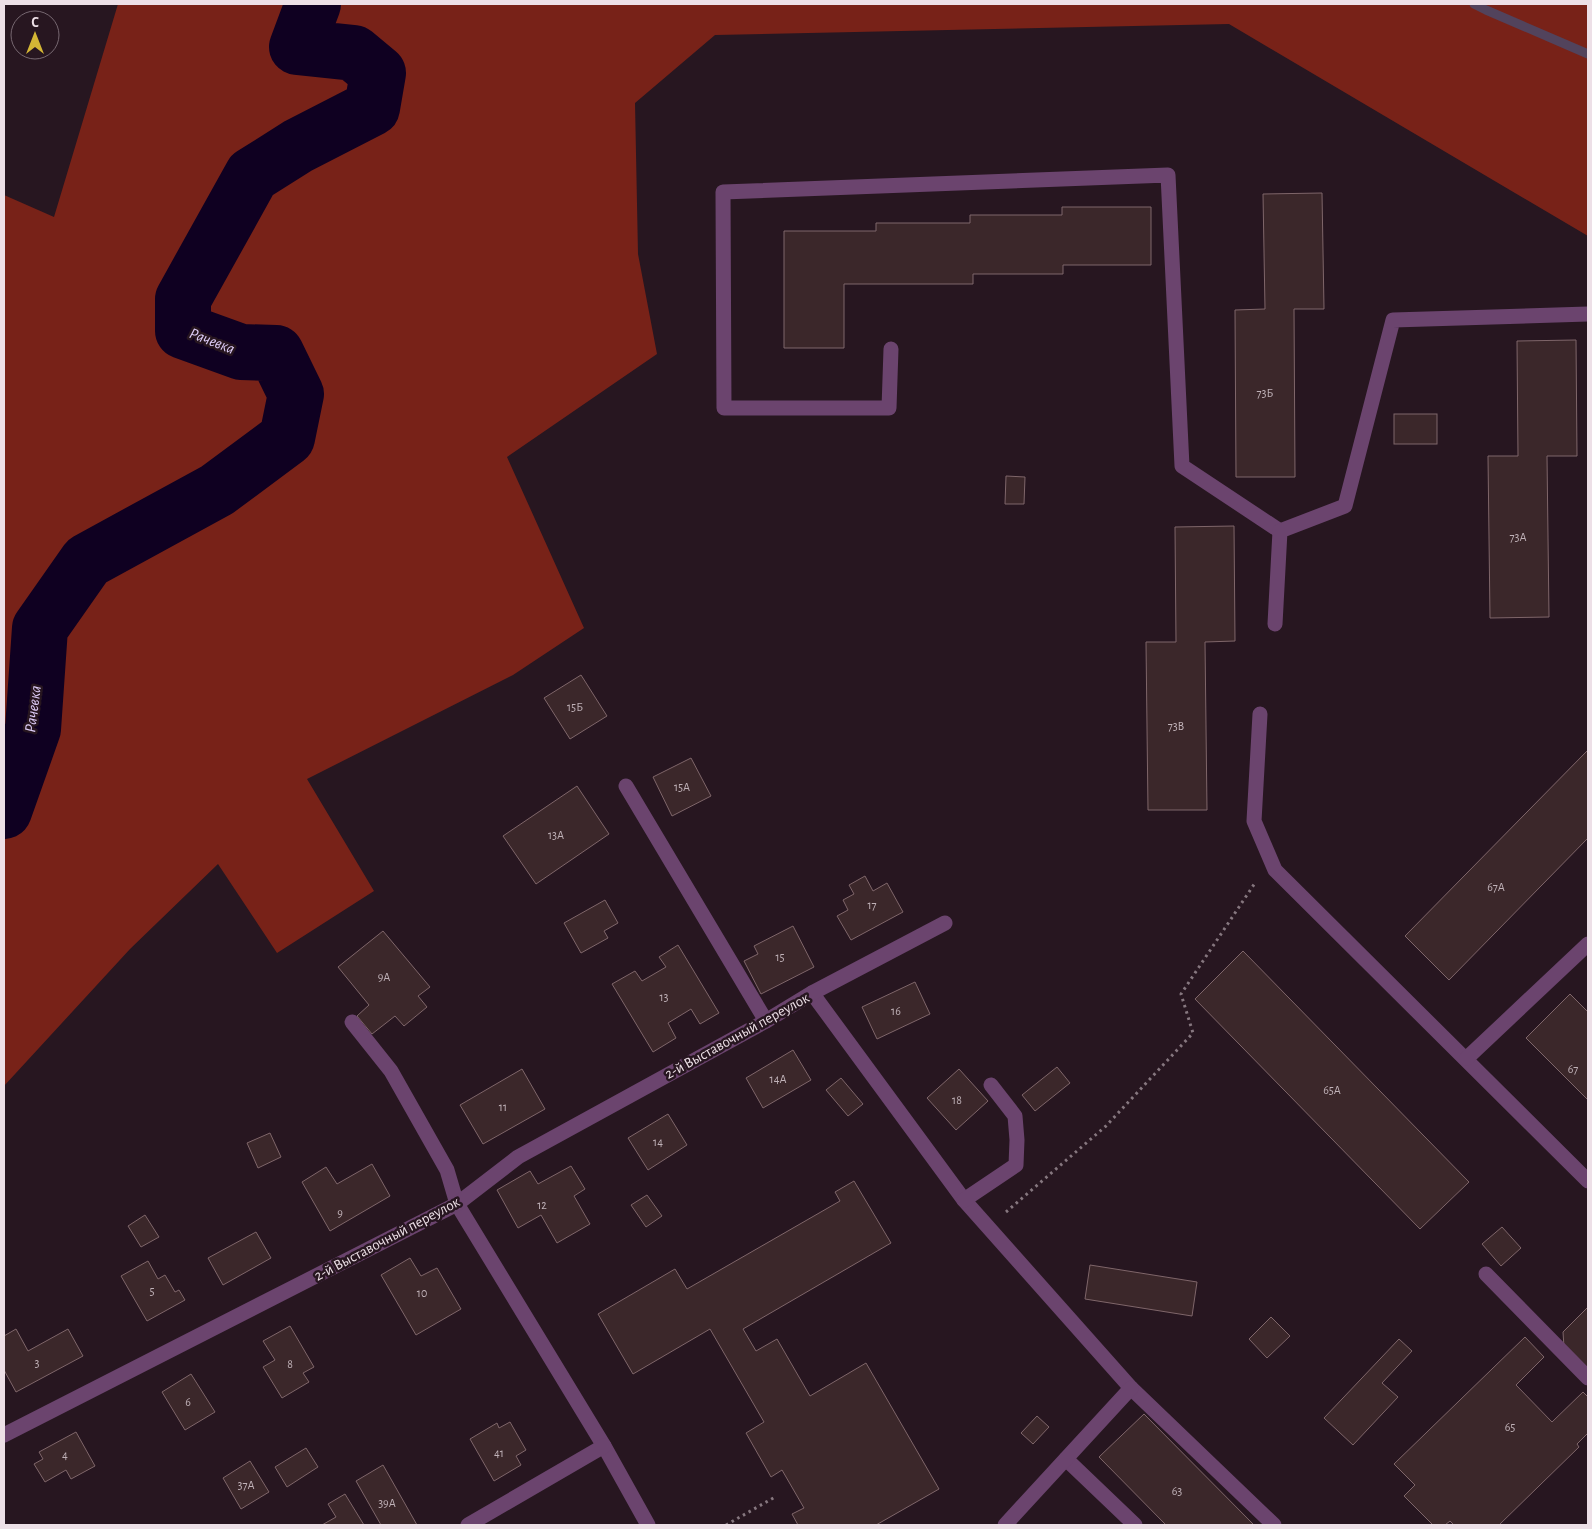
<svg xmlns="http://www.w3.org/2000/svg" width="1592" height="1529" font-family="'Alegreya Sans',sans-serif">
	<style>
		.forest { fill: #782218 }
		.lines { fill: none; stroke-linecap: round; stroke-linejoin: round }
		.stream { stroke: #52435c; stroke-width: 9 }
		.river { stroke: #0f0021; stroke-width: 56 }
		.building { fill: #3b272a; stroke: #7f666a }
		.path { stroke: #86777f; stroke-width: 3; stroke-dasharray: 2.5 4; stroke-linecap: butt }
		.minor { stroke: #6b446e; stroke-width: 15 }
		.labels { text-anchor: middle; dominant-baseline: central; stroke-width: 5; stroke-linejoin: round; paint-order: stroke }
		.number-label { font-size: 12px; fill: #c0b2b8 }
		.street-label { font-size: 15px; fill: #ede0e7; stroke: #271620 }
		.water-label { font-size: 16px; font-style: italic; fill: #e0cffa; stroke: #271620 }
	</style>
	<rect width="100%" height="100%" fill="#271620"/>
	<!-- forest -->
	<polygon class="forest" points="118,4 1588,4 1588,236 1229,24 715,35 635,103 638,254 657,354 507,457 584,628 513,675 307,779 374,891 277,953 218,864 130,949 4,1086 4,195 54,217"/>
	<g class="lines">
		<!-- stream -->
		<polyline class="stream" points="1474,4 1486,10 1588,54"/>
		<!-- river -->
		<polyline class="river" points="4,811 33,729 40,628 87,561 217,490 287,438 296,394 276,353 241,352 183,331 183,299 252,175 298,146 372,108 378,73 354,53 297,47 313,4"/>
	</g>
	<!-- building -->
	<g class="building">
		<polygon points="1322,193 1324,309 1294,309 1295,477 1236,477 1235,310 1265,309 1263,194"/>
		<polygon points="1062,207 1151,207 1151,265 1063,265 1063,274 973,274 973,284 844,284 844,348 784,348 784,231 876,231 876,223 970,223 970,215 1062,215"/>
		<polygon points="1576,340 1577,456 1547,456 1549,617 1490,618 1488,456 1518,456 1517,341"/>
		<rect x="1394" y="414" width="43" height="30"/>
		<polygon points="1006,476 1025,477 1024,504 1005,504"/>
		<polygon points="1234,526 1235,641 1205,642 1207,810 1148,810 1146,642 1176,642 1175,527"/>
		<polygon points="581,675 607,716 570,739 544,698"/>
		<polygon points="1588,750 1588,838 1449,980 1405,936"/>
		<polygon points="691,758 711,796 672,816 653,777"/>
		<polygon points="577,786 609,834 536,884 503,836"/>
		<polygon points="865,876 873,891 887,883 903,912 851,940 837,916 848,910 843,900 854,894 849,885"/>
		<polygon points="605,900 618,923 604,931 608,938 581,953 564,923"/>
		<polygon points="793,926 814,967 761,994 744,961 758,954 754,946"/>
		<polygon points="383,931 430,987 418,996 427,1007 404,1026 395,1016 372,1034 357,1016 369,1005 338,967"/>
		<polygon points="678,945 719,1013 700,1024 691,1009 668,1023 676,1038 653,1052 612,984 635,971 642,981 666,967 659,957"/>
		<polygon points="1243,951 1469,1182 1420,1229 1195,999"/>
		<polygon points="915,982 930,1014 877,1039 862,1007"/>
		<polygon points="1570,994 1588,1012 1588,1100 1526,1038"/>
		<polygon points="793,1050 811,1080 763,1108 746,1078"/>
		<polygon points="1057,1067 1070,1083 1035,1111 1022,1095"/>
		<polygon points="522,1069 545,1109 483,1144 460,1105"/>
		<polygon points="959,1069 988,1101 956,1130 927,1098"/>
		<polygon points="841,1078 863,1104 848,1116 826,1090"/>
		<polygon points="668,1114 687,1145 648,1170 628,1138"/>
		<polygon points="270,1133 281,1157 258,1168 247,1143"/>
		<polygon points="372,1164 390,1196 330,1231 302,1182 326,1167 337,1184"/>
		<polygon points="571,1166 585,1189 574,1196 590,1224 557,1243 541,1215 518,1228 497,1190 530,1171 538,1184"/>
		<polygon points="854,1181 891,1243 743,1329 756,1351 777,1339 810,1396 866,1363 939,1489 876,1525 798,1525 792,1514 804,1508 782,1470 771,1477 746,1433 764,1422 710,1329 633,1374 598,1314 675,1269 687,1289 840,1201 835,1192"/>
		<polygon points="647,1195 662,1216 646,1227 631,1205"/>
		<polygon points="145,1215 159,1237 141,1247 128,1226"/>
		<polygon points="1502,1227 1521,1248 1501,1266 1482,1244"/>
		<polygon points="256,1232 271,1258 223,1285 208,1258"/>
		<polygon points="410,1258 421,1276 437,1268 461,1309 416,1335 381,1275"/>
		<polygon points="148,1261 158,1279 165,1275 175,1292 179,1290 185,1300 147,1321 121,1276"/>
		<polygon points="1090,1265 1197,1282 1192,1316 1085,1299"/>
		<polygon points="1588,1307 1588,1368 1564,1347 1563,1332"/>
		<polygon points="1271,1317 1290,1336 1267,1358 1249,1339"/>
		<polygon points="290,1326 314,1367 303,1373 309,1382 282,1398 263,1367 275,1360 263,1341"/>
		<polygon points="16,1329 28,1351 68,1329 83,1356 16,1392 4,1370 4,1336"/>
		<polygon points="1525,1337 1544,1357 1516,1385 1552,1422 1583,1392 1588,1397 1588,1433 1577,1444 1579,1447 1499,1525 1454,1525 1450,1521 1445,1525 1433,1525 1404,1496 1415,1485 1394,1464"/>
		<polygon points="1399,1339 1412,1351 1382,1383 1398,1397 1353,1445 1324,1418"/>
		<polygon points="191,1374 215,1412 185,1430 162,1392"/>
		<polygon points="1144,1414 1254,1525 1166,1525 1099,1457"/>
		<polygon points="1037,1416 1049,1427 1033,1444 1021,1433"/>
		<polygon points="510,1422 526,1450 516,1456 521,1465 494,1481 470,1439 497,1423 499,1428"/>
		<polygon points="76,1432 95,1466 71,1479 66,1470 45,1482 34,1464 43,1459 39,1452"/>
		<polygon points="306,1448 318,1467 287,1487 275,1467"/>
		<polygon points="250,1461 269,1492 241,1509 223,1478"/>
		<polygon points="383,1465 417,1525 381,1525 356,1481"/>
		<polygon points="345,1494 364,1525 322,1525 336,1517 328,1504"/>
	</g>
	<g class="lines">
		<!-- path -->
		<g class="path">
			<polyline points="1006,1212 1106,1126 1193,1033 1181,994 1255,883"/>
			<polyline points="726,1525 775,1497"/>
		</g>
		<!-- minor -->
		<g class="minor">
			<polyline points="891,349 889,408 724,408 723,192 1168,175 1182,466 1280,531"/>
			<polyline points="1275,624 1280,531 1345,506 1393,320 1588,314"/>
			<polyline points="1260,714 1254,821 1275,870 1588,1181"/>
			<polyline points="626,786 766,1021"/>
			<polyline points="812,993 964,1200 1131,1388 1274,1525"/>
			<polyline points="352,1022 391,1071 447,1170 457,1204 604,1446 648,1525"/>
			<polyline points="1467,1058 1588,944"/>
			<polyline points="964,1200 1016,1165 1017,1140 1015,1116 991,1085"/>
			<polyline points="1486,1274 1588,1378"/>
			<polyline points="4,1435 457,1204 518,1157 766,1021 812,993 945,923"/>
			<polyline points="1066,1459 1135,1525"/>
			<polyline points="468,1525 604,1446"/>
			<polyline points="1005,1525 1131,1388"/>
		</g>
	</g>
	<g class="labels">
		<!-- number labels -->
		<g class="number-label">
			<text x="1265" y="393">73Б</text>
			<text x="1518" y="537">73А</text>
			<text x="575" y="707">15Б</text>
			<text x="1176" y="726">73В</text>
			<text x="682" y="787">15А</text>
			<text x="556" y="835">13А</text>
			<text x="1496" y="887">67А</text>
			<text x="872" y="905">17</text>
			<text x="780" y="957">15</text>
			<text x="384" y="977">9А</text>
			<text x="664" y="997">13</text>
			<text x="896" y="1011">16</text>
			<text x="1573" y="1069">67</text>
			<text x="778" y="1079">14А</text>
			<text x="1332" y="1090">65А</text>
			<text x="957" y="1100">18</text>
			<text x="503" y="1107">11</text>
			<text x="658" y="1142">14</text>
			<text x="542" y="1205">12</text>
			<text x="340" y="1213">9</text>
			<text x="152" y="1291">5</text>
			<text x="422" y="1293">10</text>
			<text x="37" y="1363">3</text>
			<text x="290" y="1364">8</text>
			<text x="188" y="1402">6</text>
			<text x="1510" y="1427">65</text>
			<text x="499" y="1453">41</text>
			<text x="65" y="1455">4</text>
			<text x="246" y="1485">37А</text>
			<text x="1177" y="1491">63</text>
			<text x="387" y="1503">39А</text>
		</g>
		<!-- street labels -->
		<g class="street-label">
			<text transform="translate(737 1036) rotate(-29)">2-й Выставочный переулок</text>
			<text transform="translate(387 1239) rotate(-28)">2-й Выставочный переулок</text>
		</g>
		<!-- water labels -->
		<g class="water-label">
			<text transform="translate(212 341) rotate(21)">Рачевка</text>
			<text transform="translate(33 709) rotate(-83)">Рачевка</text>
		</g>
	</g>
	<!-- border -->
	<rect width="1592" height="1529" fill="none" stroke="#ede0e7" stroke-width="10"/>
	<!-- north arrow -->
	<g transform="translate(35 35)"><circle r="24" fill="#271620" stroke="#766770"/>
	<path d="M0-4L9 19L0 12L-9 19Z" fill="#d4b635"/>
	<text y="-8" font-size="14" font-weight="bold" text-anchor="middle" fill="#ede0e7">С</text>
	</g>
</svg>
